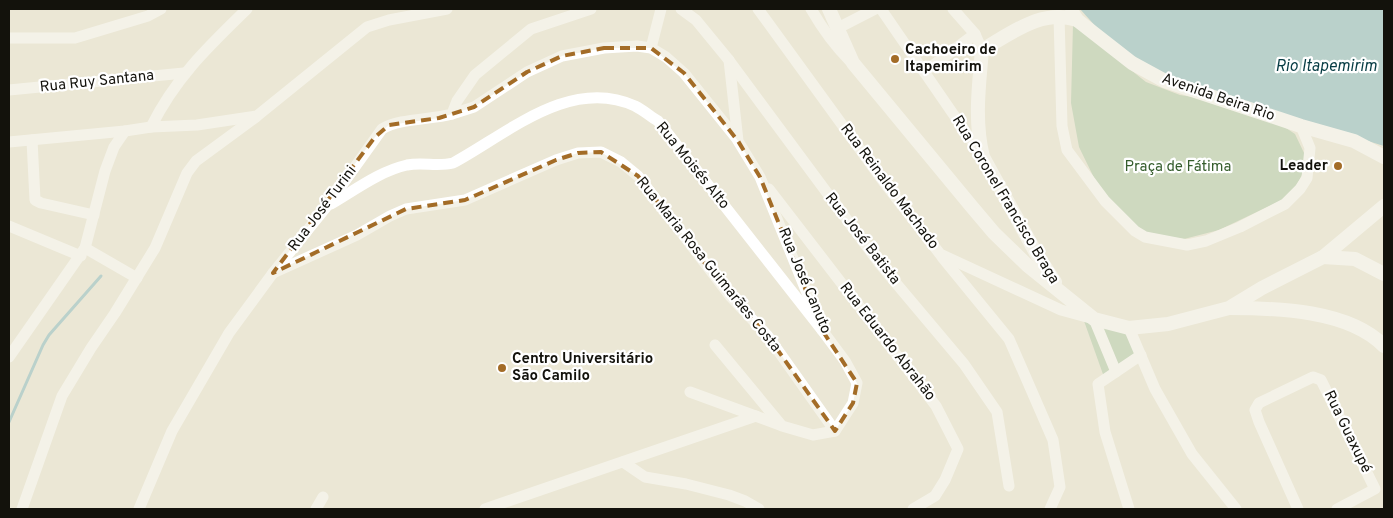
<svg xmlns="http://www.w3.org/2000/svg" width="1393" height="518" font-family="Overpass,sans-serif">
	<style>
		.green { fill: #abc7a5 }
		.water { fill: #7eb5be }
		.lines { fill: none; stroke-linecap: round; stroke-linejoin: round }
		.stream { stroke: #7eb5be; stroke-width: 3 }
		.minor { stroke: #fff; stroke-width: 11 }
		.major { stroke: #fff; stroke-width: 14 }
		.marked { fill: none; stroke: #a36c27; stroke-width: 4; stroke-dasharray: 10 6; stroke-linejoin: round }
		.poi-dot { fill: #a36c27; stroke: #fff; stroke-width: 2 }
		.labels { text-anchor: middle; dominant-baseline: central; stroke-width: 4.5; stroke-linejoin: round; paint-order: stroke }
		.poi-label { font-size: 15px; font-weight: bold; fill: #13120c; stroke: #fff; text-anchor: start }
		.street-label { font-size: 15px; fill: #13120c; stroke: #fff }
		.park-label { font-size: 15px; fill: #355d2c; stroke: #fff }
		.water-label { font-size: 16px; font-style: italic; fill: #073c44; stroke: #fff }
	</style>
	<rect width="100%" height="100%" fill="#ebe7d6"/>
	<!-- green -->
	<g class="green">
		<polygon points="1073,24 1146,82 1180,95 1212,100 1283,126 1295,134 1305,155 1304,170 1300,179 1295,188 1282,200 1219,230 1184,239 1144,235 1099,188 1079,147 1071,103"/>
		<polygon points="1084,321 1127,333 1136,354 1104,377"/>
	</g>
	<!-- water -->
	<polygon class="water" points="1080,9 1384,9 1384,146 1248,104 1158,71 1138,60 1098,29"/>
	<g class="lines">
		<!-- stream -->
		<polyline class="stream" points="9,422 43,345 49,335 101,276"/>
		<!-- minor -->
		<g class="minor">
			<polyline points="681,9 696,20 728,59 879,263 964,364 997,412 1009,486"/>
			<polyline points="758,9 883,181 940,254 1061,310 1094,319 1116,372"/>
			<path d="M811,9C822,28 834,45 850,61"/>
			<polyline points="881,9 982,156"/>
			<polyline points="953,9 975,34 982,50"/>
			<polyline points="1059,16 1062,126 1067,150 1105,201 1135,231 1145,237 1187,245 1206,241 1240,227 1285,204 1300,189 1307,178 1310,148 1301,126"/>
			<polyline points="838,28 875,9"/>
			<polyline points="9,38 75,38 148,16 161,9"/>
			<polyline points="651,48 661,9"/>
			<polyline points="924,72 975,34"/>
			<polyline points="9,90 184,73"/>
			<polyline points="452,114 474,107 527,72 562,56 604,48 637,46 651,48 666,57 684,73 737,139"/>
			<path d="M151,127C176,77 208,47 247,9"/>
			<polyline points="32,140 35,200 41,203 94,215"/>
			<polyline points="9,142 125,131 151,127 197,125 257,116 367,27 389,20 447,9"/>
			<polyline points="769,189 936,406 958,449 945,480 935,496 913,509"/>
			<path d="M331,204C355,190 380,171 407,165C423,162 438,167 453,163C507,134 570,76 635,106C643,110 650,116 658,121L822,330"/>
			<polyline points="9,226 81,256"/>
			<polyline points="85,248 137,278"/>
			<polyline points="942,257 1009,339 1053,440 1060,487 1050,509"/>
			<polyline points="273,273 357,235 390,216 406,209 465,200 556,160 578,153 601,152 621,162 638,176 730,296 767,335 835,431"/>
			<polyline points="1129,328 1155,389 1192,454 1236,509"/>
			<polyline points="715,345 782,426 813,435 835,431 853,403 857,383 845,361 822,330 760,177 738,141 729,60"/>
			<polyline points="9,357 85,248 105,171 114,147 125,131"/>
			<polyline points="690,392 780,425"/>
			<polyline points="623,462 645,477 686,484 729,495 745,501 759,509"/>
			<polyline points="22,509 62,396 91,348 115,313 155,248 187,173 196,161 256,117"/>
			<path d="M139,509L172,431L229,333L273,273L327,206L382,129C400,118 431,120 452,114L457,101L475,75L531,29L591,9"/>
			<polyline points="316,509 323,497"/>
			<polyline points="485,509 756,416"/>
			<polyline points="1129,509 1105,432 1098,384 1141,355"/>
			<polyline points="1298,509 1259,422 1255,410 1259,403 1313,377 1321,380 1375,489 1337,509"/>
		</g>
		<!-- major -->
		<g class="major">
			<polyline points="829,9 853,63 972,207 994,233 1027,265 1094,319 1129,328 1168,324 1229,308 1262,288 1323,257 1384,206"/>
			<polyline points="1072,12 1077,20 1132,63 1165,81 1301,126 1354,141 1384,157"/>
			<polyline points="1323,257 1355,259 1384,274"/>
			<path d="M1055,282L1036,253L983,157C974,121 979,86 982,50C1012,33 1042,8 1077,20"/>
			<path d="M1230,308C1277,308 1349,310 1384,346"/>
		</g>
	</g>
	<!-- marked area -->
	<path d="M0 0H1393V518H0ZM604,48H651L684,73L738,141L760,177L822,330L857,383L853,403L835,431L767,335L730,296L638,176L601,152L578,153L556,160L465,200L406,209L273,273L375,137L389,125L439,118L474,107L527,72L562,56Z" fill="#ebe7d6" fill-opacity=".55" fill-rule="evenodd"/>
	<path class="marked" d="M604,48H651L684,73L738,141L760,177L822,330L857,383L853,403L835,431L767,335L730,296L638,176L601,152L578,153L556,160L465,200L406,209L273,273L375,137L389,125L439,118L474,107L527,72L562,56Z"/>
	<!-- markers -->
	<g class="poi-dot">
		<circle cx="895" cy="59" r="5"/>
		<circle cx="1338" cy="166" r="5"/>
		<circle cx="502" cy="368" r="5"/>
	</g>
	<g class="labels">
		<!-- poi labels -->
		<g class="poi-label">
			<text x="905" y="50">Cachoeiro de<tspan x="905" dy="17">Itapemirim</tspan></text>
			<text x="1328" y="166" text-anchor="end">Leader</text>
			<text x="512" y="359">Centro Universitário<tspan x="512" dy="17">São Camilo</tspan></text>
		</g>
		<!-- street labels -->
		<g class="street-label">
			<text transform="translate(97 82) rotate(-6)">Rua Ruy Santana</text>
			<text transform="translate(1218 98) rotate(19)">Avenida Beira Rio</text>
			<text transform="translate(692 166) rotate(51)">Rua Moisés Alto</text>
			<text transform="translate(889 187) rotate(53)">Rua Reinaldo Machado</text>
			<text transform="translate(1005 200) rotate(59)">Rua Coronel Francisco Braga</text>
			<text transform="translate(323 209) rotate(-53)">Rua José Turini</text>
			<text transform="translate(862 239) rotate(52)">Rua José Batista</text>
			<text transform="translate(708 265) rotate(51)">Rua Maria Rosa Guimarães Costa</text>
			<text transform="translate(804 281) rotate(67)">Rua José Canuto</text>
			<text transform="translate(887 342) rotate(52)">Rua Eduardo Abrahão</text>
			<text transform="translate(1347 432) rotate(64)">Rua Guaxupé</text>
		</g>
		<!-- park labels -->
		<g class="park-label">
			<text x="1178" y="167">Praça de Fátima</text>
		</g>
		<!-- water labels -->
		<g class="water-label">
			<text x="1326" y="67">Rio Itapemirim</text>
		</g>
	</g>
	<!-- border -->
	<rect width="1393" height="518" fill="none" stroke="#13120c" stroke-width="20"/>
</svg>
